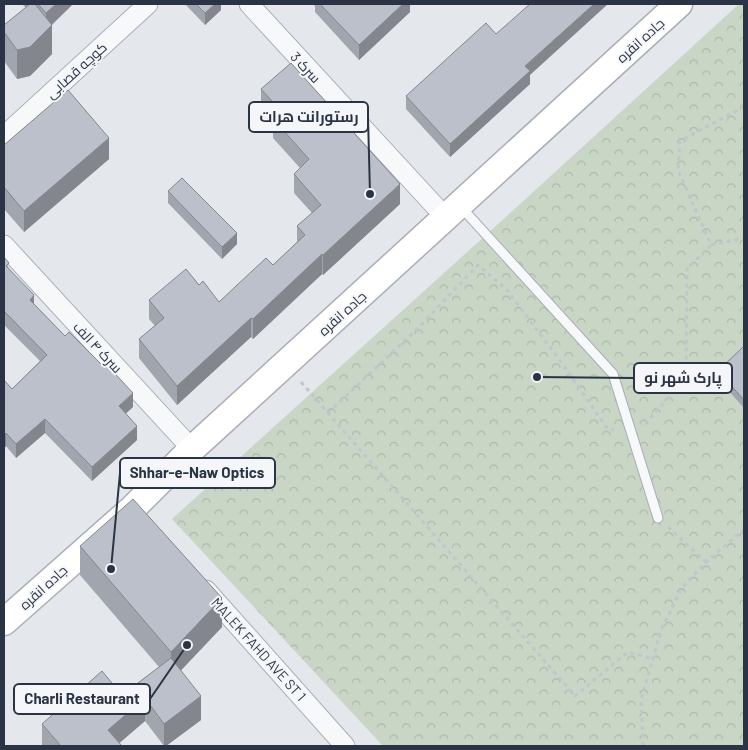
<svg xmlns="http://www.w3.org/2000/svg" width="748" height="750" font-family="Barlow,Cairo,sans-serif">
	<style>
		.park { fill: url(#park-crowns) }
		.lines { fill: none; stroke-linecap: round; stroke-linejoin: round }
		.service-casing { stroke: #a9aeb7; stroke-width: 11 }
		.minor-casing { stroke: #a9aeb7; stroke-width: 21 }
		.secondary-casing { stroke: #a9aeb7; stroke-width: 29 }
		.path { stroke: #c2c5cb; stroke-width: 3; stroke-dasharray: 4 4; stroke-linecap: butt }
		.service { stroke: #f7f8fa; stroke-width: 9 }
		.minor { stroke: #f7f8fa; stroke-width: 19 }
		.secondary { stroke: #fff; stroke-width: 26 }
		.wall { fill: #a1a5ae }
		.shaded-wall { fill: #83868d }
		.building { fill: #bbc0ca; stroke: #83868d }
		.labels { text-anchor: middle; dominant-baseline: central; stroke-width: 4; stroke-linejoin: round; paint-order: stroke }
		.street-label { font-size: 14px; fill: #2b3445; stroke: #f4f6f9 }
		.leader { fill: none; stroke: #2b3445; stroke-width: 2 }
		.callout-dot { fill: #2b3445; stroke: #f4f6f9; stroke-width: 2 }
		.callout { fill: #f4f6f9; stroke: #2b3445; stroke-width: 2 }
		.callout-label { font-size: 15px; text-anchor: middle; font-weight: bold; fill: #2b3445 }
	</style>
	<defs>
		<pattern id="park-crowns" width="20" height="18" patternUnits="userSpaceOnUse" patternTransform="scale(1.25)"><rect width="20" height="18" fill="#c9d6c5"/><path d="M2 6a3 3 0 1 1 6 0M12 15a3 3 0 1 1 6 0" fill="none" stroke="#adb8ab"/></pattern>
	</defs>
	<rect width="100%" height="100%" fill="#e4e7ec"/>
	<!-- park -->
	<polygon class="park" points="739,4 744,4 744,746 383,746 172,519 486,235"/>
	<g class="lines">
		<defs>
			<polyline id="service" points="461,207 613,374 658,518"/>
			<g id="minor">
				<polyline points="249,4 446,218"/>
				<polyline points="4,136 148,4"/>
				<polyline points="4,245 192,449"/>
				<polyline points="206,590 345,746"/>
			</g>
			<polyline id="secondary" points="4,622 133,508 192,449 679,4"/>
		</defs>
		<!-- service casing -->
		<use href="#service" class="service-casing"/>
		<!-- minor casing -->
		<use href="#minor" class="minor-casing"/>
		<!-- secondary casing -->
		<use href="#secondary" class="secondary-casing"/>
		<!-- path -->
		<g class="path">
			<polyline points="711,245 744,238"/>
			<polyline points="301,382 575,696 628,652 653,659"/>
			<polyline points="328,413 417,329 478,265 507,290 561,362 607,428 614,430"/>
			<polyline points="645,424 686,377 687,269 711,245 678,170 680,141 744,107"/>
			<polyline points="668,527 706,562"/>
			<polyline points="643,746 641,700 661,630 682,588 706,562 744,529"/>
		</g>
		<!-- service -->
		<use href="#service" class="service"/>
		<!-- minor -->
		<use href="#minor" class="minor"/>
		<!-- secondary -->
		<use href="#secondary" class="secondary"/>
	</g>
	<!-- wall -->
	<g class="wall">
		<polygon points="22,4 73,4 52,25 52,54 30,76 17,79 4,61 4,25 26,8"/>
		<polygon points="185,4 221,4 221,10 205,25"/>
		<polygon points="313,4 410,4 410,12 359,60 315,12 315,6"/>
		<polygon points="530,75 530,84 450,157 406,109 406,96"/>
		<polygon points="261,89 400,204 323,275 322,274 253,339 251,337 177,405 139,358 139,339 155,326 149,319 149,300 199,285 219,302 273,265 297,242 297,226 312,213 294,193 294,174 300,168 273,138 273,121 261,109"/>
		<polygon points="4,145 109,159 24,232 4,209"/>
		<polygon points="168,191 237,244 222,259 168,203"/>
		<polygon points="4,257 9,269 34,304 133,407 126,413 137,440 92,481 45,433 16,458 6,446 4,449 12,389 40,361 4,325"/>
		<polygon points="744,346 744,408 718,379 718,371"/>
		<polygon points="80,546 222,627 181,670 201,720 166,746 164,746 145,721 119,743 122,746 42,746 42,724 122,695 159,667 80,575"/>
	</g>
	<!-- shaded-wall -->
	<g class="shaded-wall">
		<polygon points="56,4 73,4 46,30 46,13"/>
		<polygon points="215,4 221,4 221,10 205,25 205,13"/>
		<polygon points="403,4 410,4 410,12 359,60 359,45"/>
		<polygon points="594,4 608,4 530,75 530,84 450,157 450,144 525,66"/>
		<polygon points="52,25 52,54 30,76 17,79 17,50"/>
		<polygon points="109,138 109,159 24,232 24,211"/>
		<polygon points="400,184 400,204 323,275 323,255"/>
		<polygon points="237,233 237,244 222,259 222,247"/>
		<polygon points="322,254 322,274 253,339 253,319"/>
		<polygon points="34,295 34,309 30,300"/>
		<polygon points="251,318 251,337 177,405 177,386"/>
		<polygon points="133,393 133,407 119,420 119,406"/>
		<polygon points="45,419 45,433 16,458 16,444"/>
		<polygon points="137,426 137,440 92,481 92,467"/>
		<polygon points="6,433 6,446 4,449 4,435"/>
		<polygon points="222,598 222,627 171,681 171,652"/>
		<polygon points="201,696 201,720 166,746 164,746 164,724"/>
		<polygon points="145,698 145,721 116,746 108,730"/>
	</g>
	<!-- building -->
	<g class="building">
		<polygon points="30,4 35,4 52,25 30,47 17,50 4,32 4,25"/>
		<polygon points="38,4 56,4 46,13"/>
		<polygon points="196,4 215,4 205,13"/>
		<polygon points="320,4 403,4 359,45"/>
		<polygon points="530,4 594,4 525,66 530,71 450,144 406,96 486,23 496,34"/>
		<polygon points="291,63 400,184 323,255 322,254 253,319 251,318 177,386 139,339 164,318 149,300 186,269 199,285 203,281 219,302 266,258 273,265 305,235 297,226 321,205 294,174 309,159 273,119 281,111 261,89"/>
		<polygon points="68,90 109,138 24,211 4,187 4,145"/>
		<polygon points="182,178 237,233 222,247 168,191"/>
		<polygon points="4,257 9,263 6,266 34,295 30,300 65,336 69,332 103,366 106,364 133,393 119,406 137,426 92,467 45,419 16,444 6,433 4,435 4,380 12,389 47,355 4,311"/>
		<polygon points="744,346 744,400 718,371"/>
		<polygon points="133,499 222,598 171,652 80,546"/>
		<polygon points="171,658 201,696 164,724 145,698 108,730 122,746 61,746 42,724 102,671 122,695"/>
	</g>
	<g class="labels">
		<!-- street labels -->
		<g class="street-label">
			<text transform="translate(640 40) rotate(-42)">جاده انقره</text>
			<text transform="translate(306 67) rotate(47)">سرک 3</text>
			<text transform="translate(76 70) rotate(-42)">کوچه قصابی</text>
			<text transform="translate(342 313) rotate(-42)">جاده انقره</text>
			<text transform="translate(98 347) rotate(47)">سرک ۴ الف</text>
			<text transform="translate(43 587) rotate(-42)">جاده انقره</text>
			<text transform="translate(259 649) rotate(48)">MALEK FAHD AVE ST 1</text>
		</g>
	</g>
	<!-- callouts -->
	<path class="leader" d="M370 194L368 117M537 377L634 378M111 569L120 473M187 645L150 699"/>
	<g class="callout-dot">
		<circle cx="370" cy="194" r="5"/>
		<circle cx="537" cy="377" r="5"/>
		<circle cx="111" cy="569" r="5"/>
		<circle cx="187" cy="645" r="5"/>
	</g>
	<g class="callout">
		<rect x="249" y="102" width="119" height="30" rx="5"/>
		<rect x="634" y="363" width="98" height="30" rx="5"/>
		<rect x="120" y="458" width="155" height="30" rx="5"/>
		<rect x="14" y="684" width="136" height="30" rx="5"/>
	</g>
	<g class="callout-label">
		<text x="309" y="122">رستورانت هرات</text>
		<text x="683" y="383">پارک شهر نو</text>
		<text x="197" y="478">Shhar-e-Naw Optics</text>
		<text x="82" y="704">Charli Restaurant</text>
	</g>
	<!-- border -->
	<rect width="748" height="750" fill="none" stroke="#2b3445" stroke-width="10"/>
</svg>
